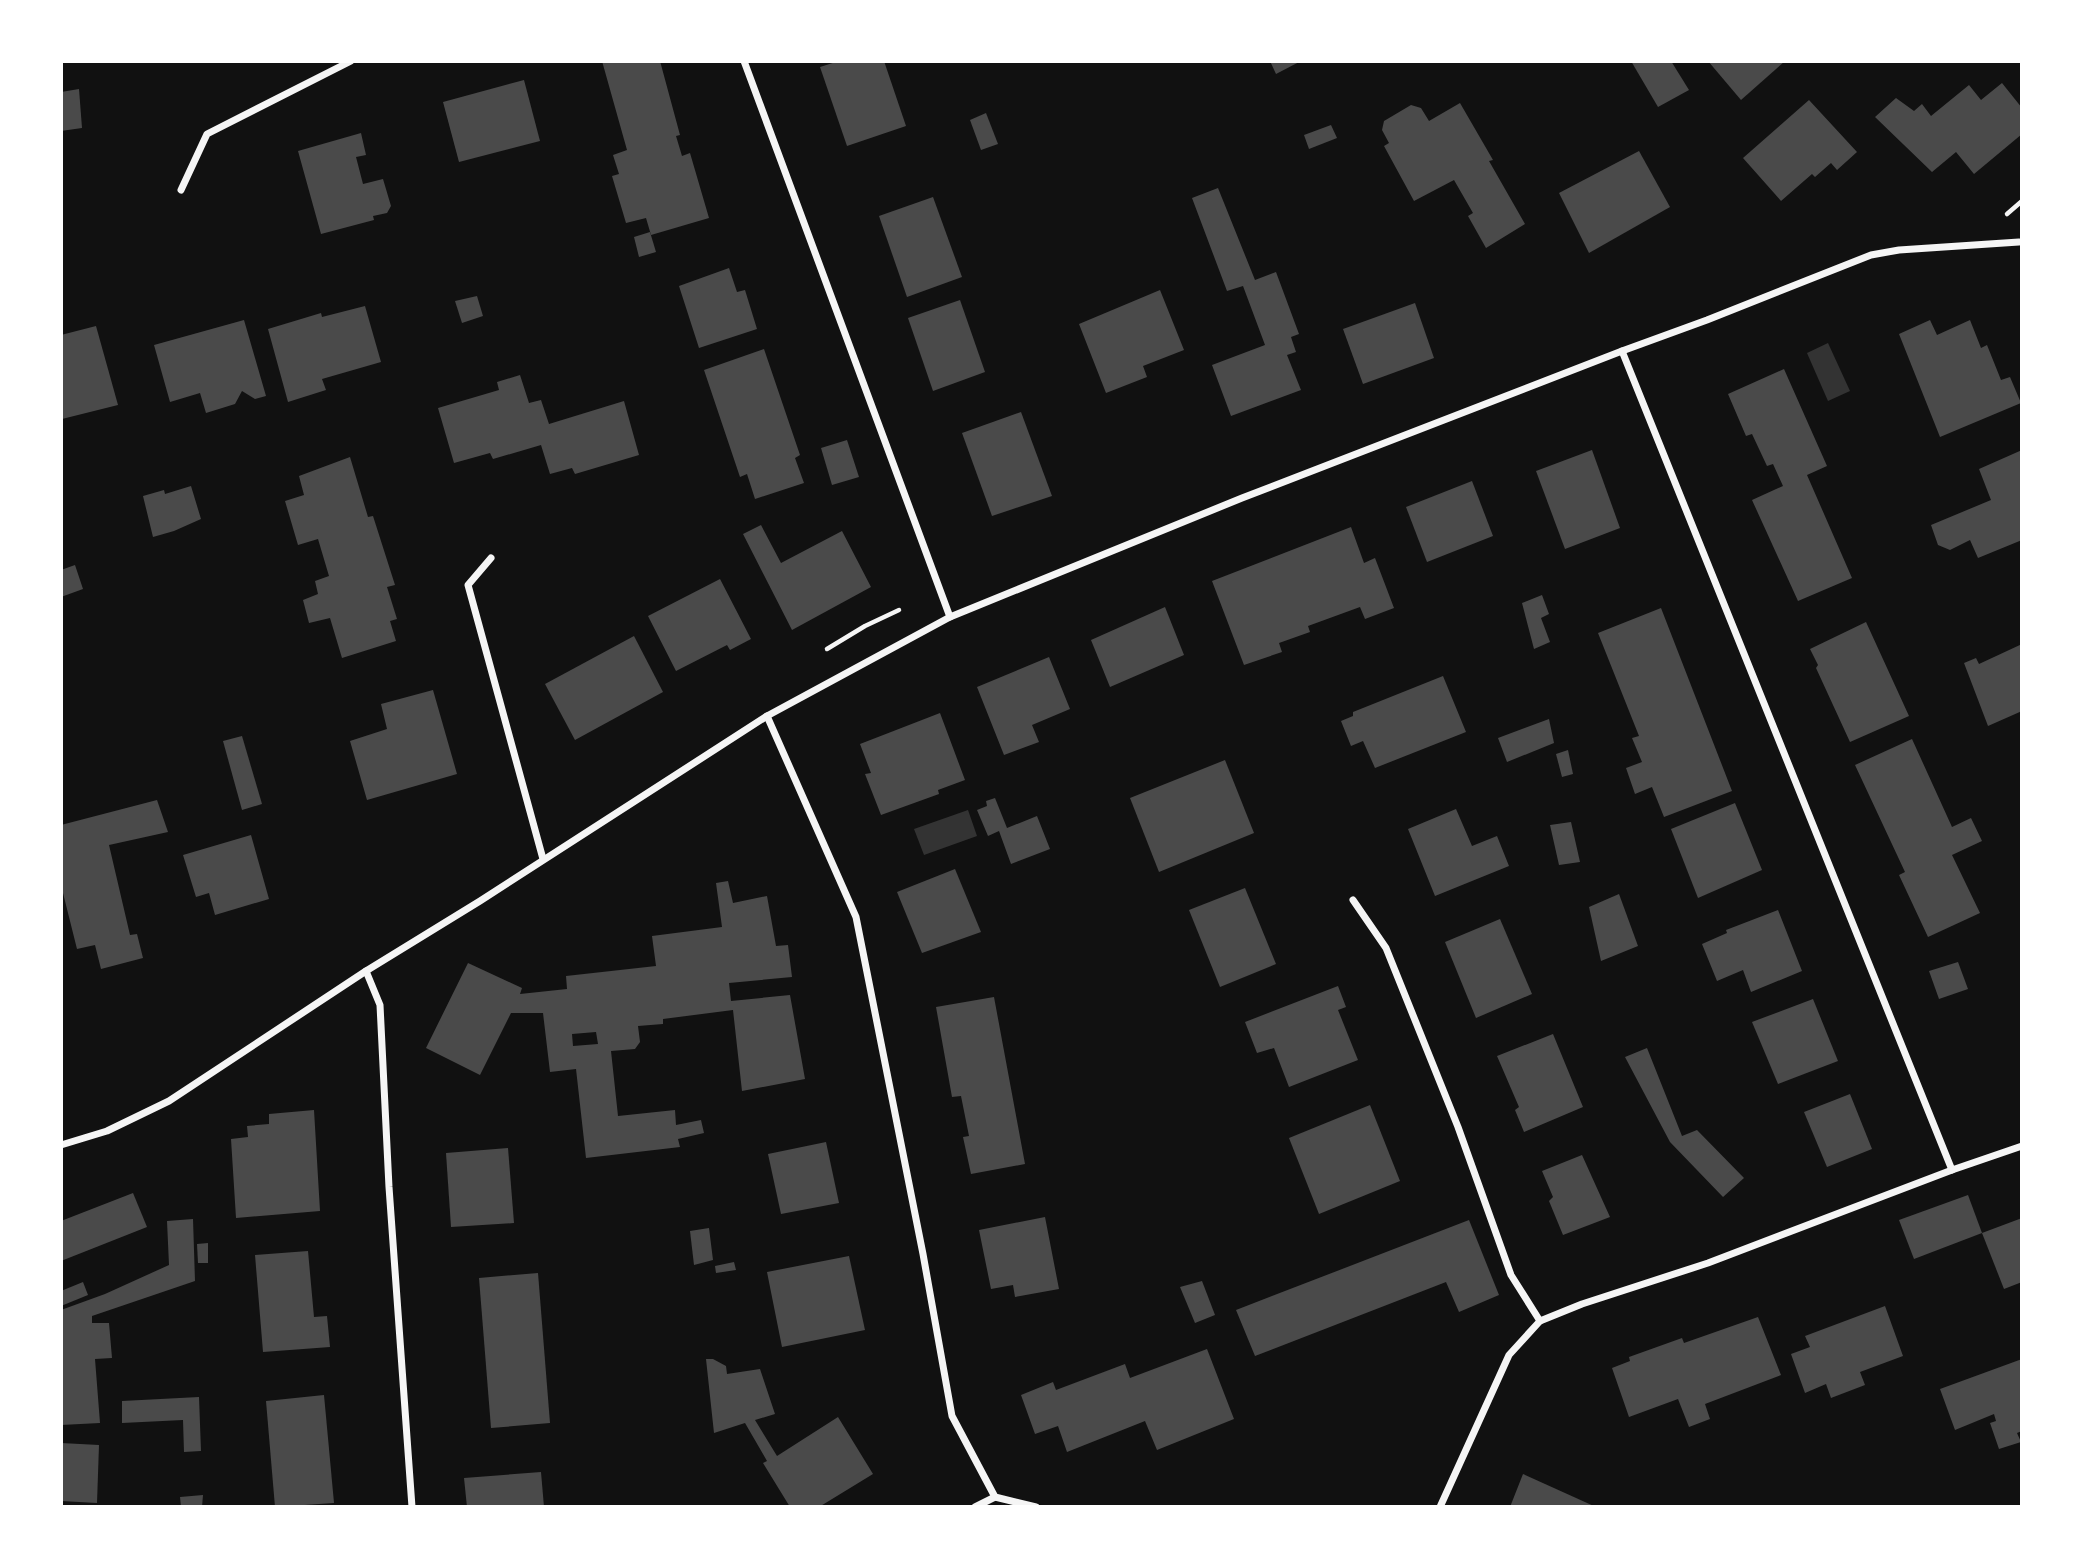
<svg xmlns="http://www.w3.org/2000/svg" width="2083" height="1568" font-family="Poppins,sans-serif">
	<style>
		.water { fill: #333 }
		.building { fill: #4a4a4a; fill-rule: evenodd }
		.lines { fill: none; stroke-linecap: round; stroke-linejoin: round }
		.path { stroke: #f5f5f5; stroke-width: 4.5 }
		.minor { stroke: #f5f5f5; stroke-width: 7 }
	</style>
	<rect width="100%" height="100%" fill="#111"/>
	<!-- water -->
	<g class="water">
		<polygon points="1828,343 1850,391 1828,401 1807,353"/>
		<polygon points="968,810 977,836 924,855 914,829"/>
	</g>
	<!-- building -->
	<g class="building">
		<polygon points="602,61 660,61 680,135 676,136 682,156 690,153 709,218 651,235 646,218 626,223 612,176 619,174 613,155 627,150"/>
		<polygon points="839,61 884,61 906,126 847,146 820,67"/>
		<polygon points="1270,61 1301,61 1276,74"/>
		<polygon points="1631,61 1671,61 1689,90 1658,107"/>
		<polygon points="1708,61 1785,61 1741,100"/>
		<polygon points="524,80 540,141 459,162 443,102"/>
		<polygon points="2002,83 2022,108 2022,134 1974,174 1956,152 1932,172 1875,117 1896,98 1914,111 1922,104 1931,116 1969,85 1981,100"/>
		<polygon points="79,89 82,128 61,131 61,92"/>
		<polygon points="1809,100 1857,152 1837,170 1831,163 1815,177 1812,174 1781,201 1743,158"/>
		<polygon points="1460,103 1493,160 1489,161 1525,224 1486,248 1468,216 1473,213 1454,180 1414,201 1384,146 1389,143 1382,130 1384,121 1411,105 1421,108 1429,121"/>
		<polygon points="986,113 998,144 981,150 970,120"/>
		<polygon points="1331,125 1337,138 1309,149 1304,135"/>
		<polygon points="361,133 366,155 356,157 363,184 383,179 391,206 387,213 373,216 374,220 321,234 298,151"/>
		<polygon points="1639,151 1670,207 1589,253 1559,193"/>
		<polygon points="1218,188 1255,280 1276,272 1299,334 1291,337 1296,352 1287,355 1301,390 1231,416 1212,365 1265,345 1243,286 1227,291 1192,198"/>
		<polygon points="933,197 962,277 907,297 879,216"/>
		<polygon points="650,232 656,252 639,257 634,237"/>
		<polygon points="729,268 737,292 745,290 757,329 699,348 679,286"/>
		<polygon points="1160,290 1184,350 1143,366 1147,377 1106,393 1079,324"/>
		<polygon points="477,296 483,316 462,323 455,301"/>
		<polygon points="960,300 985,372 933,391 908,318"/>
		<polygon points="1415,303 1434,358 1363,384 1343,329"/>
		<polygon points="365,306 381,362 322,379 326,390 288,402 268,329 321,313 322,317"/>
		<polygon points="244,320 266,396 255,399 242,391 235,404 206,413 200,393 170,402 154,345"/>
		<polygon points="1930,320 1937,335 1970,320 1981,348 1987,345 2001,380 2010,377 2021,403 1940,437 1899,334"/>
		<polygon points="96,326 118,405 62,419 61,335"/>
		<polygon points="764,349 800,455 795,458 804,483 755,499 747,474 740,477 704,370"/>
		<polygon points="1784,369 1827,466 1807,475 1852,578 1798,601 1752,500 1783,486 1773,464 1767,466 1752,434 1746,436 1728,394"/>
		<polygon points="520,375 529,403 541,400 549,424 624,401 639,455 575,474 572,468 550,474 541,445 493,459 490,453 454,463 438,408 499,390 497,382"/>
		<polygon points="1021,412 1052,496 992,516 962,433"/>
		<polygon points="847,440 859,477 832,485 821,448"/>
		<polygon points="1592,450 1620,528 1565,549 1536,471"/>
		<polygon points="2022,450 2022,540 1978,558 1970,540 1950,550 1938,545 1931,525 1991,500 1979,469"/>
		<polygon points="350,457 368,517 373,516 395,585 387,587 397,619 390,621 396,641 342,658 330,618 309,623 303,600 318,594 315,581 329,576 318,539 298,545 285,501 304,495 299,476"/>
		<polygon points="1472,481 1493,536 1427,562 1406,507"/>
		<polygon points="191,486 201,519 174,531 153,537 143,496 164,490 165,494"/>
		<polygon points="761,525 781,563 842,531 871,587 792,630 743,534"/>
		<polygon points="1351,527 1364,563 1375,558 1394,608 1365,619 1360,607 1308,626 1310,632 1279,643 1282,652 1244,665 1212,581"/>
		<polygon points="75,565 83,589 61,597 61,570"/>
		<polygon points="720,579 751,639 730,650 727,645 676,671 648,616"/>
		<polygon points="1542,595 1549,614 1541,618 1550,642 1534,649 1522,603"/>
		<polygon points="1165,607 1184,655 1110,687 1091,640"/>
		<polygon points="1661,608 1732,791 1664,817 1652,787 1635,794 1626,768 1642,762 1632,738 1639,736 1598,633"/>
		<polygon points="1866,622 1909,716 1850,742 1816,668 1818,665 1810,649"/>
		<polygon points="634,636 663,692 575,740 545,684"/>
		<polygon points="2022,644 2022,711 1988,726 1964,663 1976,658 1979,664"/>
		<polygon points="1049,657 1070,709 1032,725 1039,742 1004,755 977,687"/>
		<polygon points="1443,676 1466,732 1375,768 1363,741 1351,746 1341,721 1353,716 1353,712"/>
		<polygon points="433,690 457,774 367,800 350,741 387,729 381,704"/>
		<polygon points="940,713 965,780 938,790 939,794 881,815 865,774 871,773 860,744"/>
		<polygon points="1549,719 1554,743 1507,762 1498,738"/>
		<polygon points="242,736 262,804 242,810 223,741"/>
		<polygon points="1912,739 1952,827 1971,818 1982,841 1952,855 1980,913 1928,937 1899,875 1905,872 1855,765"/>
		<polygon points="1568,750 1573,774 1562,777 1556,754"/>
		<polygon points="1225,760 1254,833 1159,872 1130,798"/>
		<polygon points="995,798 1007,828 1037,816 1050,849 1011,864 999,831 988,836 977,810 987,806 986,801"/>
		<polygon points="157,800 168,832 109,845 130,935 137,934 143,958 101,969 95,945 77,949 61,885 61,825"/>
		<polygon points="1735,803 1762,870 1698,898 1671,829"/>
		<polygon points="1456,809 1472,846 1497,836 1509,866 1435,896 1408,829"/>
		<polygon points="1571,822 1580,862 1559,865 1550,825"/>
		<polygon points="251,835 269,899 215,915 209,893 196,897 183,855"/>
		<polygon points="955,869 981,932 922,953 897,892"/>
		<path d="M728,881L733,903L767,896L776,946L788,945L792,977L729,983L731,1001L790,995L805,1079L742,1091L733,1010L663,1019V1024L638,1026L640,1042L635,1049L611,1051L618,1116L675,1110L676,1125L701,1120L704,1133L678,1139L680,1147L586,1158L576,1069L550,1072L543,1013H511L480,1075L426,1048L468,963L522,988L520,994L567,989L566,976L656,966L652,936L722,927L716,883ZM596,1032L598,1044L573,1046L572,1034Z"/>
		<polygon points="1245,888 1276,964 1220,987 1189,910"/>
		<polygon points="1619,894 1638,946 1601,961 1589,907"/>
		<polygon points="1778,910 1802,971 1751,992 1743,970 1717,981 1702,944 1727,933 1726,930"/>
		<polygon points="1500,919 1532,994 1476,1018 1445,942"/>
		<polygon points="1958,962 1968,989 1939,999 1929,971"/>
		<polygon points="1338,986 1346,1007 1338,1010 1358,1060 1289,1087 1274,1048 1257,1053 1245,1022"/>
		<polygon points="994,997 1025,1164 971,1174 963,1137 969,1136 961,1096 952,1097 936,1007"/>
		<polygon points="1813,999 1838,1061 1778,1084 1752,1022"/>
		<polygon points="1553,1034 1583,1107 1524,1132 1515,1110 1519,1107 1497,1056"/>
		<polygon points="1647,1048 1682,1136 1697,1130 1744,1178 1723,1197 1670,1142 1625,1057"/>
		<polygon points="1850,1094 1872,1149 1827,1167 1804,1112"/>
		<polygon points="1370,1105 1400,1181 1319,1214 1289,1138"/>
		<polygon points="314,1110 320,1211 236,1218 231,1139 248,1137 247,1126 269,1124 269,1114"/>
		<polygon points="826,1142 839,1203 781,1214 768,1154"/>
		<polygon points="508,1148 514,1223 451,1227 446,1153"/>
		<polygon points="1582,1155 1610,1217 1563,1235 1549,1201 1553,1197 1542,1171"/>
		<polygon points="133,1193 147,1227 61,1261 61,1221"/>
		<polygon points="1968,1195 1982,1233 1914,1259 1899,1220"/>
		<polygon points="1045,1217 1059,1289 1015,1297 1013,1285 991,1289 979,1230"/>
		<polygon points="2022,1218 2022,1282 2004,1289 1982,1233"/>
		<polygon points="193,1219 195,1281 92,1316 92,1323 109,1323 112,1358 95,1359 100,1423 61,1425 61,1310 105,1294 169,1265 167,1221"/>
		<polygon points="1469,1220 1499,1295 1459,1312 1446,1282 1255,1356 1236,1310"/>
		<polygon points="709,1228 713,1260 694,1265 690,1231"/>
		<polygon points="208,1243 208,1263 198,1263 197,1244"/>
		<polygon points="308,1251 314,1317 327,1316 330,1347 263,1352 255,1255"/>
		<polygon points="849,1256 865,1330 782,1347 767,1272"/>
		<polygon points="734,1262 736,1270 716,1273 715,1266"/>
		<polygon points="538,1273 550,1423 491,1428 479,1278"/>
		<polygon points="1202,1281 1215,1315 1195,1323 1180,1287"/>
		<polygon points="83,1282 88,1295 61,1306 61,1291"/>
		<polygon points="1885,1306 1903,1356 1860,1372 1865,1385 1831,1398 1826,1384 1805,1393 1791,1354 1810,1347 1805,1336"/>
		<polygon points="1758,1317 1781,1375 1705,1404 1710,1419 1689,1427 1678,1399 1629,1417 1612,1368 1630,1361 1629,1357 1682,1338 1684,1343"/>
		<polygon points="1207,1349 1234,1419 1157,1450 1145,1421 1067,1452 1058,1426 1035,1434 1021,1395 1053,1382 1056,1390 1125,1364 1130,1378"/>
		<polygon points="706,1359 713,1359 726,1366 727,1374 760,1369 775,1414 755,1420 777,1456 838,1417 873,1474 819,1507 790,1507 763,1463 767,1461 745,1423 714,1433"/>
		<polygon points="2022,1359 2022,1431 2017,1433 2021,1442 1999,1449 1990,1423 1996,1421 1994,1414 1955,1430 1940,1389"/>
		<polygon points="324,1395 334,1503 275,1507 266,1401"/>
		<polygon points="199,1397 201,1451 184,1452 183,1420 122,1423 122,1401"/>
		<polygon points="61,1443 99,1445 97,1503 61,1501"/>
		<polygon points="541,1472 544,1507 467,1507 464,1478"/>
		<polygon points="1523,1474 1596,1507 1510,1507"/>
		<polygon points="203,1495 202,1507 181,1507 180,1497"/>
	</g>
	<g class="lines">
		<!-- path -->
		<g class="path">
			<polyline points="2007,214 2022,201"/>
			<polyline points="827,649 865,626 899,610"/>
		</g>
		<!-- minor -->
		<g class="minor">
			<polyline points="744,61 950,617"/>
			<polyline points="181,190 207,134 351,61"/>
			<polyline points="1622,351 1952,1170"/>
			<polyline points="491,558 468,585 543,859"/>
			<polyline points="767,716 856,917 923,1254 952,1416 995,1497 1036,1507"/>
			<polyline points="1353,900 1386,948 1458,1127 1511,1275 1540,1321"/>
			<polyline points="366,971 380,1005 389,1187 412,1507"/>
			<polyline points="61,1145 107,1131 169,1101 366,971 480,901 767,716 950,617 1242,498 1622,351 1707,320 1871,255 1899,250 2019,242"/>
			<polyline points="975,1507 995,1497"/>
			<polyline points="1440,1507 1509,1355 1540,1321 1582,1304 1708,1263 1952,1170 2022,1146"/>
		</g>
	</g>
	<!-- border -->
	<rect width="2083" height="1568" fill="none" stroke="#ffffff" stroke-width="126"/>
</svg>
